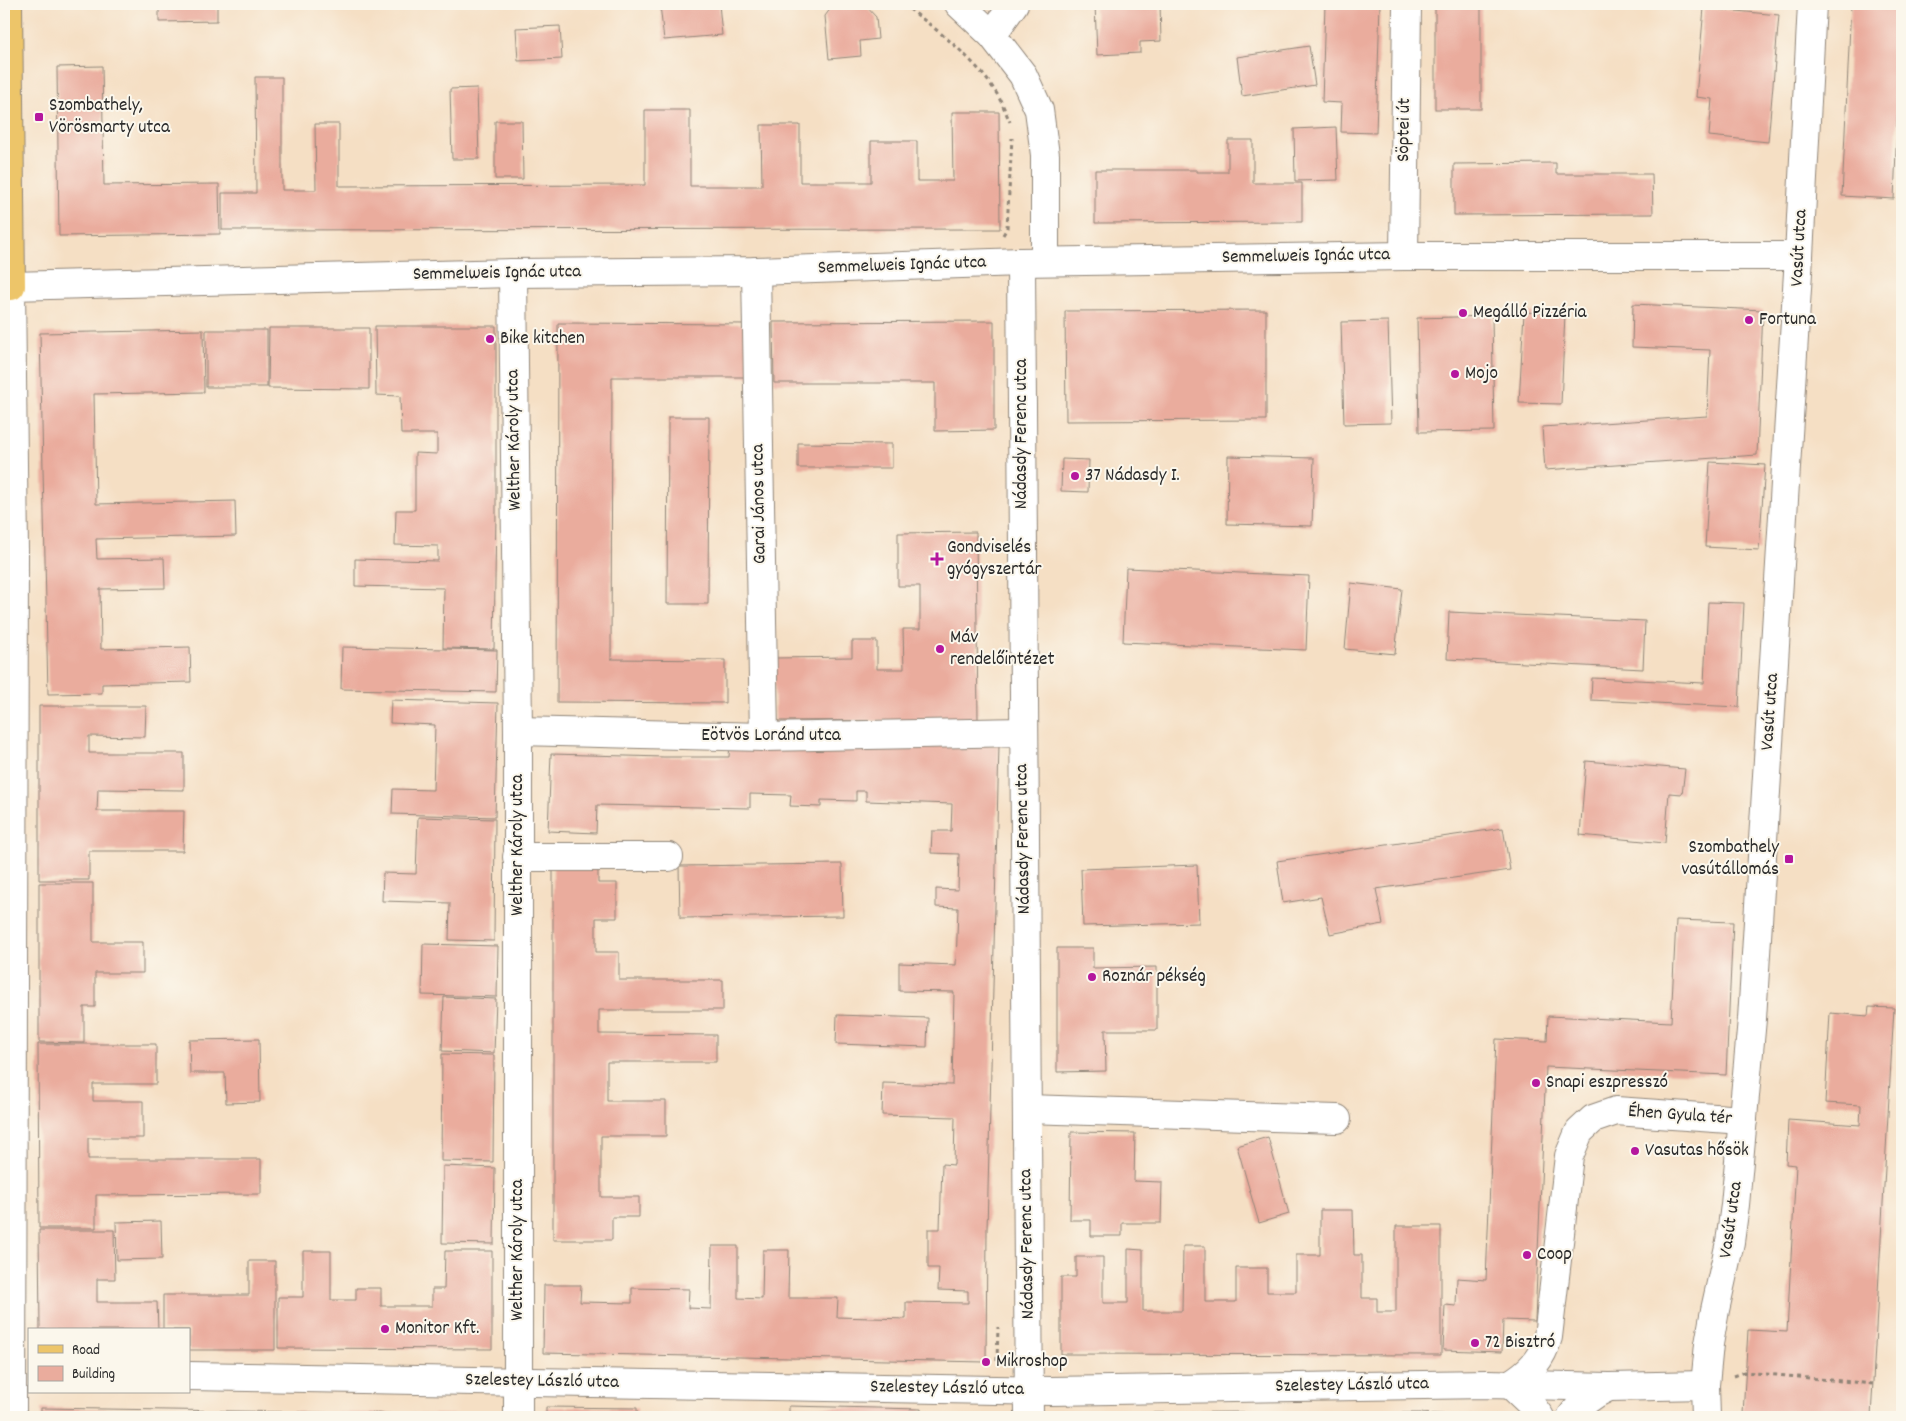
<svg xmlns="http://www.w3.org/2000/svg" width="1906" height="1421" font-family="Dekko,sans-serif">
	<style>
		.building { fill: #eaac9d }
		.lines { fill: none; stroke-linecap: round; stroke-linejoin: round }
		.minor-casing { stroke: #908578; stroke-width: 30 }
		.major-casing { stroke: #908578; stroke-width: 30 }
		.path { stroke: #908578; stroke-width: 3; stroke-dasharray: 4 4; stroke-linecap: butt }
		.minor { stroke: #fff; stroke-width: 28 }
		.major { stroke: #edc569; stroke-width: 28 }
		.poi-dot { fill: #b5179e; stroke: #fbf7ec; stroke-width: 2 }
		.labels { text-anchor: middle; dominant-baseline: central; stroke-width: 4; stroke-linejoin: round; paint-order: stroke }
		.poi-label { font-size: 19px; fill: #2b2b2b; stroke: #fbf7ec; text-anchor: start }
		.street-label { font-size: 19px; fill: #2b2b2b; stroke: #fbf7ec }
	</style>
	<rect width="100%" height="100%" fill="#fbf7ec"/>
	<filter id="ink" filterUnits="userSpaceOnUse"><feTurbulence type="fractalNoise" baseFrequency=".02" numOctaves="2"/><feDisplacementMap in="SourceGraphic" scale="10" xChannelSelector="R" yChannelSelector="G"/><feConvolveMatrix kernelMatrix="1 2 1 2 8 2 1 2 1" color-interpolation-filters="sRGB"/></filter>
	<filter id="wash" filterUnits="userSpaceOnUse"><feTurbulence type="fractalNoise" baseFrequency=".0096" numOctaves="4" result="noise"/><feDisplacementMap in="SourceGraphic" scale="20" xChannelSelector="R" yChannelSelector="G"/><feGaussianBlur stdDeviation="1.12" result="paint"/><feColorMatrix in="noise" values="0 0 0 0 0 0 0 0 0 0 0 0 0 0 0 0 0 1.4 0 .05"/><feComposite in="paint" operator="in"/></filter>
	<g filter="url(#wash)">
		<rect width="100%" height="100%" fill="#f5dfc4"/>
		<g id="blocks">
			<!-- building -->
			<g class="building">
				<polygon points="159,4 217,4 217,21 159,22"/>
				<polygon points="669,4 719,4 722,35 664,40 660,5"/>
				<polygon points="834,4 864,4 876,17 878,39 860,41 861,56 829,59 825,16"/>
				<polygon points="1095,4 1160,4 1161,41 1140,42 1140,53 1097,55"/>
				<polygon points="1325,4 1380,4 1376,133 1341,132 1342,103 1322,102"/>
				<rect x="1435" y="4" width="46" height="105"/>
				<polygon points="1851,4 1902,4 1894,199 1842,196"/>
				<polygon points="1704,8 1779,15 1768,142 1709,136 1712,99 1696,97"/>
				<polygon points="560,26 562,59 518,61 516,28"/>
				<polygon points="1309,46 1315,85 1242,96 1237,57"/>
				<polygon points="102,66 104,185 219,184 220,234 59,236 57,67"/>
				<polygon points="255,77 282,77 282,190 316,190 315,124 339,124 339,186 645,185 645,110 690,110 690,186 762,186 761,125 800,125 800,182 871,182 871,141 917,141 917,181 953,181 952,112 999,112 1000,229 222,230 222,193 256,193"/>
				<polygon points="477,88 479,159 452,159 450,89"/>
				<polygon points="495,121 522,121 523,179 495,179"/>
				<polygon points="1336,127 1338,180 1295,181 1294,129"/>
				<polygon points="1228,140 1253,140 1253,183 1302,183 1302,222 1095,223 1095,170 1197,170 1197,172 1228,172"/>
				<polygon points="1556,163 1556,174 1652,174 1653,214 1454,215 1454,164"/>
				<polygon points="1633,304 1763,310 1757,455 1545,470 1542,427 1707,416 1710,350 1632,347"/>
				<polygon points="1266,310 1266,420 1066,421 1065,311"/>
				<polygon points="1524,312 1565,314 1561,404 1519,403"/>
				<polygon points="1492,316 1494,431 1419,432 1417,318"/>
				<polygon points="994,321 994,430 935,431 935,383 774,383 773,322"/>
				<polygon points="1388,321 1391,423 1344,424 1341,322"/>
				<polygon points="558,323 750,324 750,377 612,377 611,659 725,660 725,703 557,702"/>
				<polygon points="375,326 496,326 496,512 494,649 443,648 444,588 355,586 355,559 438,561 438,546 395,545 396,510 415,510 415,453 437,454 437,434 401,434 400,396 376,395"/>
				<polygon points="269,328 369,328 369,389 268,388"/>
				<polygon points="203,330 204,392 94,394 96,504 235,501 236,536 96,539 97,559 164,558 165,588 100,589 101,649 190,647 191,682 102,684 102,693 48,694 40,333"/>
				<rect x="206" y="330" width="61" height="57"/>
				<polygon points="668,417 709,417 708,604 667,604"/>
				<polygon points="798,443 892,444 892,468 798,468"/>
				<polygon points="1228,456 1314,458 1312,526 1227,524"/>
				<polygon points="1062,459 1089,460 1088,492 1061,491"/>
				<polygon points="1710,462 1765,465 1759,550 1705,547"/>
				<polygon points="976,532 978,720 775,721 774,658 852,657 852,641 877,641 877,669 904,669 903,629 920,629 920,586 898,586 898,533"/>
				<polygon points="1126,568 1309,576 1306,650 1123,642"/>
				<polygon points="1351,583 1402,589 1395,654 1345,649"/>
				<polygon points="1708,602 1744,603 1739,707 1591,700 1592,678 1704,683"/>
				<polygon points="1449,612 1645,621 1643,669 1447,659"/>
				<polygon points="342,647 497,650 496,692 341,689"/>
				<polygon points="391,700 498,703 495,817 392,814 393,789 433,790 435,725 390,723"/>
				<polygon points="39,706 146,706 145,737 89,736 89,753 184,753 184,790 98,789 97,811 184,811 183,851 89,851 89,880 39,880"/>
				<polygon points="730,743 999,745 987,1230 986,1362 543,1353 544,1285 581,1285 580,1302 632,1303 632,1288 689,1289 688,1308 711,1309 712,1246 738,1246 738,1298 762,1299 763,1250 789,1250 788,1298 838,1298 837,1317 906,1319 906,1302 968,1303 968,1291 938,1290 939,1268 928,1268 928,1229 940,1229 942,1164 954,1165 955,1117 882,1115 883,1083 952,1085 954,992 899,991 899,963 956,965 958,908 936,907 936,889 958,890 959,854 931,853 932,831 951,831 952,804 866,801 866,791 856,791 856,801 821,800 821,807 790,806 791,795 750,794 750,808 597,805 596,833 548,831 551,754 664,757 729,757"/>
				<polygon points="1586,761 1685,769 1682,794 1669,793 1665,843 1580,835"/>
				<polygon points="418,817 495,819 494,941 449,940 450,903 382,901 383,873 416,874"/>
				<polygon points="1503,828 1510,870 1376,889 1383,924 1330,934 1321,897 1283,903 1277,861"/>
				<polygon points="553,863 598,863 598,883 617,883 617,918 596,918 596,952 619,952 619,980 723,980 723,1010 599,1010 599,1034 716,1035 716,1062 607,1062 607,1101 666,1101 666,1136 601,1136 601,1197 639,1197 639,1217 612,1217 612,1240 553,1240"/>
				<polygon points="842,864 843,916 680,918 679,866"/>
				<polygon points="1197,865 1199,923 1083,926 1081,869"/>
				<polygon points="39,883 93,883 93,942 143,942 143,973 95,973 95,1007 84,1007 84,1043 39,1042"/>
				<polygon points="1676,920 1733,922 1726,1075 1546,1067 1535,1321 1503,1320 1502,1352 1443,1350 1445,1305 1456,1306 1457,1278 1486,1280 1496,1039 1547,1041 1548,1016 1671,1022"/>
				<polygon points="423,944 498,946 497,997 422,995"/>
				<polygon points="1057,948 1093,948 1093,968 1157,967 1157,1030 1105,1030 1106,1071 1057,1072"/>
				<polygon points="444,997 496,999 494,1053 442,1051"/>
				<polygon points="1869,1007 1894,1008 1871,1417 1782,1417 1743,1414 1748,1330 1787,1332 1796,1165 1786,1164 1788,1120 1860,1125 1861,1105 1825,1103 1830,1013 1868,1016"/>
				<polygon points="837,1015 928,1018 927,1047 836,1044"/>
				<polygon points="259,1039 260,1102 226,1103 225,1073 190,1073 189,1040"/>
				<polygon points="38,1044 156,1044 156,1084 93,1084 93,1101 143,1101 143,1138 88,1138 88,1159 261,1159 261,1194 96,1195 96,1228 39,1228"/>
				<polygon points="442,1054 494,1055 493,1162 441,1161"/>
				<polygon points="1071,1132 1135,1133 1134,1181 1162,1182 1161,1223 1122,1223 1122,1236 1091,1236 1091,1220 1070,1220"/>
				<polygon points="1268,1137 1289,1214 1259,1223 1237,1146"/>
				<polygon points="443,1166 495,1168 494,1244 442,1243"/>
				<polygon points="1320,1210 1353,1210 1354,1255 1362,1255 1362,1298 1377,1298 1377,1312 1396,1312 1396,1226 1441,1226 1441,1355 1061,1354 1061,1277 1076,1277 1076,1257 1103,1257 1103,1303 1128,1303 1128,1249 1143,1250 1143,1311 1182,1311 1183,1246 1205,1246 1205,1302 1236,1302 1236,1268 1267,1268 1267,1292 1296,1292 1296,1255 1320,1255"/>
				<polygon points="161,1221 162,1259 117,1260 116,1222"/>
				<polygon points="39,1230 114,1230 115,1279 97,1279 97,1302 157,1302 158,1330 40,1330"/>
				<polygon points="303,1251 331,1251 331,1300 356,1300 356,1288 381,1288 381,1306 432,1306 432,1289 444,1289 445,1251 492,1251 492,1349 278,1348 278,1297 303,1297"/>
				<polygon points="249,1261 275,1261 275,1350 189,1350 189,1330 163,1330 163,1295 249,1295"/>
				<polygon points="789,1406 921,1409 921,1417 789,1417"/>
				<polygon points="546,1407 637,1408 637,1417 546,1417"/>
				<polygon points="41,1408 489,1415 489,1417 41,1417"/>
				<polygon points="1244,1412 1244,1417 1127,1417 1127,1413"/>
				<polygon points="1059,1413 1125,1414 1124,1417 1059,1417"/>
				<polygon points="1332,1413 1419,1413 1472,1416 1472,1417 1247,1417 1247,1414"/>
			</g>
		</g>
	</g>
	<g filter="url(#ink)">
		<use href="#blocks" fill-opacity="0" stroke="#908578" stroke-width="1"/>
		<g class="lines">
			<defs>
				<g id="minor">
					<polyline points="959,4 992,35 1023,75 1039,110 1045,155 1045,261"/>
					<polyline points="992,35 1014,4"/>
					<polyline points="1404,256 1407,4"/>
					<polyline points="1021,262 1029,1417"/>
					<polyline points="756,271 764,737"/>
					<polyline points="513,273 518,731 518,1417"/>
					<polyline points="518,731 764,737 1023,732"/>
					<polyline points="517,857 669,857"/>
					<polyline points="1027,1109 1337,1119"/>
					<polyline points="189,1376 1051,1391 1487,1384 1609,1387 1705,1385"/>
					<path d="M1510,1384C1530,1372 1542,1359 1548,1337L1569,1156L1579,1132L1593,1119L1616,1111L1743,1120"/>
					<polyline points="1510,1384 1529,1402 1540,1417"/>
					<polyline points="12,1417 14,553 11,286 513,273 756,271 1021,262 1404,256 1799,256"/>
					<path d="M1571,1417C1581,1403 1593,1394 1609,1387"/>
					<polyline points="1706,1417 1705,1385 1709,1344 1715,1310 1730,1242 1735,1205 1752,1019 1799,256 1812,4"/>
				</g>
				<polyline id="major" points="4,286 11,286 8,4"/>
			</defs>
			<!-- minor casing -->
			<use href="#minor" class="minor-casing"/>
			<!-- major casing -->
			<use href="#major" class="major-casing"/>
			<!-- path -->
			<g class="path">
				<path d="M903,4C937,30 974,57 997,94C1002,103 1006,113 1010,122"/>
				<polyline points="1003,235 1007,228 1012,138"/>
				<polyline points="997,1361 998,1327"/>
				<polyline points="1734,1376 1745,1372 1873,1384"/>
			</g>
			<!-- minor -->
			<use href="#minor" class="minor"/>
			<!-- major -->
			<use href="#major" class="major"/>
		</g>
	</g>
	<!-- markers -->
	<g class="poi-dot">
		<rect x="34" y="112" width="10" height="10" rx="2.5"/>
		<circle cx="1463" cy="313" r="5"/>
		<circle cx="1749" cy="320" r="5"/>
		<circle cx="490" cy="339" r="5"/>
		<circle cx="1455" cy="374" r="5"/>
		<circle cx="1075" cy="476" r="5"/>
		<path d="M934.5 551.5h5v5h5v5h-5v5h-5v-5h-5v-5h5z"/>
		<circle cx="940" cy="649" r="5"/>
		<rect x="1784" y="854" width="10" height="10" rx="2.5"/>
		<circle cx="1092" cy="977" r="5"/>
		<circle cx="1536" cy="1083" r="5"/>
		<circle cx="1635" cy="1151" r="5"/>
		<circle cx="1527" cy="1255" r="5"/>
		<circle cx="385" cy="1329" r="5"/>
		<circle cx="1475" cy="1343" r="5"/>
		<circle cx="986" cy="1362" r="5"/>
	</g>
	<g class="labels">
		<!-- poi labels -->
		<g class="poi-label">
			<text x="49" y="106">Szombathely,<tspan x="49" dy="22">Vörösmarty utca</tspan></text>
			<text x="1473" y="313">Megálló Pizzéria</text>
			<text x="1759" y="320">Fortuna</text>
			<text x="500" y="339">Bike kitchen</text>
			<text x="1465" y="374">Mojo</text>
			<text x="1085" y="476">37 Nádasdy I.</text>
			<text x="947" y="548">Gondviselés<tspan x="947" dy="22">gyógyszertár</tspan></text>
			<text x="950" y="638">Máv<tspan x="950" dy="22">rendelőintézet</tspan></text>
			<text x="1779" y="848" text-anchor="end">Szombathely<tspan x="1779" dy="22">vasútállomás</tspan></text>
			<text x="1102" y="977">Roznár pékség</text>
			<text x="1546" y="1083">Snapi eszpresszó</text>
			<text x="1645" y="1151">Vasutas hősök</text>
			<text x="1537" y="1255">Coop</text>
			<text x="395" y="1329">Monitor Kft.</text>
			<text x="1485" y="1343">72 Bisztró</text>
			<text x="996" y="1362">Mikroshop</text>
		</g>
		<!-- street labels -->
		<g class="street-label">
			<text transform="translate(1405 130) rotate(-89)">Söptei út</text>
			<text transform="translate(1800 248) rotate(-87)">Vasút utca</text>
			<text transform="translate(1306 257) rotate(-1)">Semmelweis Ignác utca</text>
			<text transform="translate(902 266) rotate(-2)">Semmelweis Ignác utca</text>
			<text transform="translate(497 274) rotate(-1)">Semmelweis Ignác utca</text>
			<text transform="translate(1022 434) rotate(-90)">Nádasdy Ferenc utca</text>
			<text transform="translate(515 440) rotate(-91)">Welther Károly utca</text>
			<text transform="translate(760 504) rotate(-91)">Garai János utca</text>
			<text transform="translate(1771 712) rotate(-86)">Vasút utca</text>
			<text x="771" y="736">Eötvös Loránd utca</text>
			<text transform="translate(1024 839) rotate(-91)">Nádasdy Ferenc utca</text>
			<text transform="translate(518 845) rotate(-90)">Welther Károly utca</text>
			<text transform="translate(1680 1116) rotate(4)">Éhen Gyula tér</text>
			<text transform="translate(1732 1220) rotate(-82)">Vasút utca</text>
			<text transform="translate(1028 1244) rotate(-91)">Nádasdy Ferenc utca</text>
			<text transform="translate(518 1250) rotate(-90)">Welther Károly utca</text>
			<text transform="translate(542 1382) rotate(1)">Szelestey László utca</text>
			<text transform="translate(1352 1386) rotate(-1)">Szelestey László utca</text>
			<text transform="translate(947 1389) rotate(1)">Szelestey László utca</text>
		</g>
	</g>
	<!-- margin -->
	<rect width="1906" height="1421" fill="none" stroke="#fbf7ec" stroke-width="20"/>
	<!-- legend -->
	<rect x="28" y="1328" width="162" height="65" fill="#fbf7ec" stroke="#a8a59f"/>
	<rect x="38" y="1345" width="25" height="8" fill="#edc569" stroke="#a8a59f"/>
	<text x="72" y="1354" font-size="15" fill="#2b2b2b">Road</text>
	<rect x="38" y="1366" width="25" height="15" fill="#eaac9d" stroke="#a8a59f"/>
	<text x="72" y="1378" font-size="15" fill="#2b2b2b">Building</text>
</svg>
